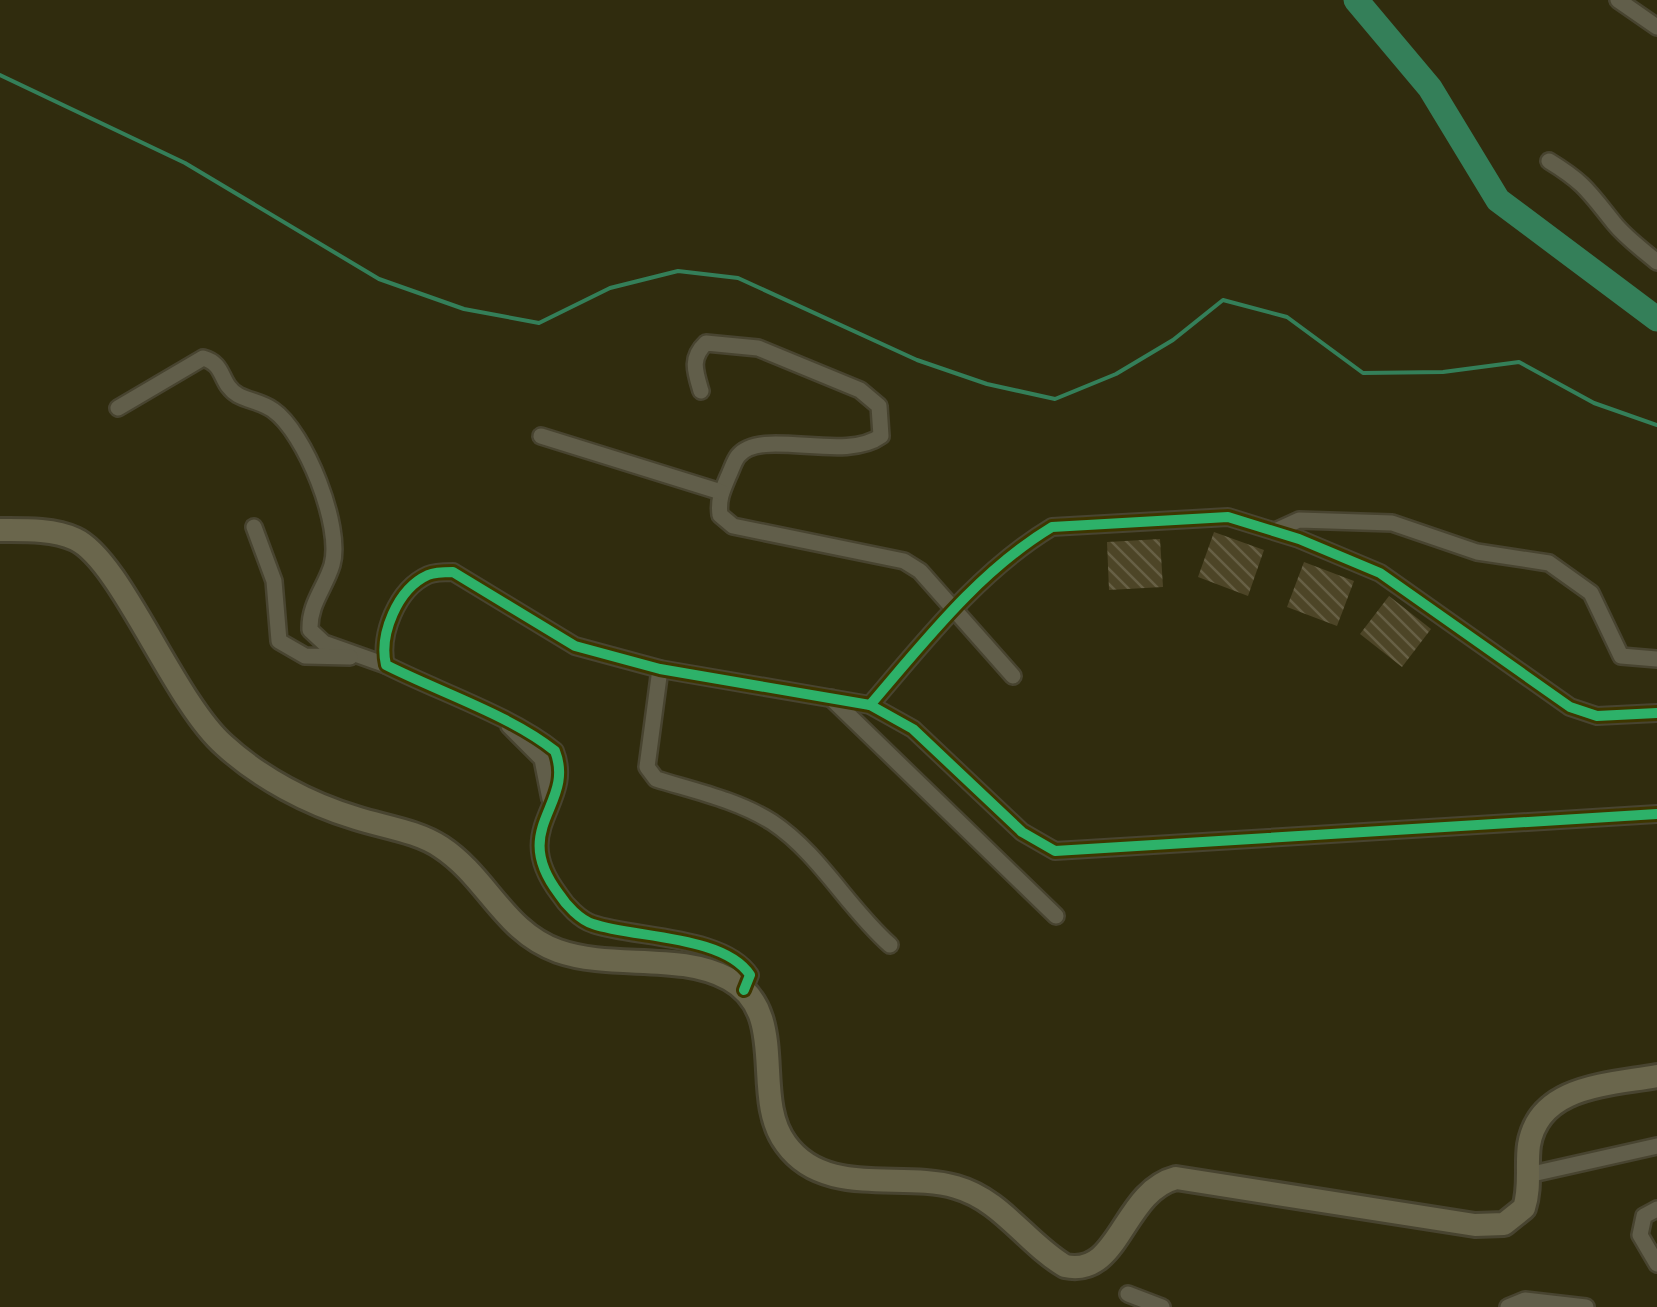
<svg xmlns="http://www.w3.org/2000/svg" width="1657" height="1307" font-family="'PT Sans Narrow',sans-serif">
	<style>
		.lines { fill: none; stroke-linecap: round; stroke-linejoin: round }
		.stream { stroke: #347f59; stroke-width: 4 }
		.river { stroke: #347f59; stroke-width: 25 }
		.building { fill: url(#building-back-hatch) }
		.minor-casing { stroke: #484430; stroke-width: 20 }
		.primary-casing { stroke: #484430; stroke-width: 28 }
		.minor { stroke: #615e4a; stroke-width: 15 }
		.primary { stroke: #6a664c; stroke-width: 22 }
		.cycleway-casing { stroke: #3e3600; stroke-width: 16 }
		.cycleway { stroke: #2db169; stroke-width: 10 }
	</style>
	<defs>
		<pattern id="building-back-hatch" width="6" height="6" patternUnits="userSpaceOnUse" patternTransform="scale(2.5)"><rect width="6" height="6" fill="#4d4527"/><path d="M-1 5l2 2M0 0l6 6M5-1l2 2" fill="none" stroke="#676045"/></pattern>
	</defs>
	<rect width="100%" height="100%" fill="#302c0e"/>
	<g class="lines">
		<!-- stream -->
		<polyline class="stream" points="0,75 185,163 379,279 464,309 539,323 610,288 678,271 738,278 917,360 987,384 1055,399 1116,374 1173,340 1223,300 1287,317 1363,373 1443,372 1519,362 1594,403 1657,425"/>
		<!-- river -->
		<polyline class="river" points="1356,0 1430,88 1498,200 1657,319"/>
	</g>
	<!-- building -->
	<g class="building">
		<polygon points="1214,532 1264,550 1248,596 1198,577"/>
		<polygon points="1160,539 1163,587 1109,590 1107,542"/>
		<polygon points="1304,562 1354,581 1337,626 1287,607"/>
		<polygon points="1389,596 1431,629 1402,667 1360,634"/>
	</g>
	<g class="lines">
		<defs>
			<g id="minor">
				<polyline points="1618,0 1657,27"/>
				<path d="M1549,161C1585,183 1589,192 1614,223C1626,238 1643,250 1657,262"/>
				<path d="M701,391C695,371 690,358 706,343L758,348L860,390L879,406L881,436C844,463 761,427 738,456C734,461 731,471 728,477C722,491 718,500 720,515L733,526L904,561L920,571L1013,676"/>
				<path d="M118,408L203,358C226,364 219,384 238,395C249,401 262,402 273,410C305,432 343,527 332,565C325,588 309,604 310,630L324,643L386,665"/>
				<polyline points="541,436 721,492"/>
				<polyline points="254,527 274,581 279,641 305,656 350,657"/>
				<polyline points="1275,531 1299,520 1392,523 1477,552 1549,563 1591,593 1621,656 1657,659"/>
				<path d="M660,669L647,767L656,779C695,791 737,800 772,822C819,853 848,908 890,945"/>
				<polyline points="831,698 1056,916"/>
				<path d="M870,705C925,641 979,571 1052,527L1228,517L1299,539L1380,573L1570,707L1597,716L1657,713"/>
				<polyline points="509,726 542,759 550,799"/>
				<path d="M744,990L750,975C724,935 633,938 593,924C580,920 566,905 559,894C508,827 576,805 555,751C510,715 439,692 386,665C379,635 397,589 428,575C435,572 446,572 453,572L575,646L660,669L870,705L913,729L1022,832L1055,851L1657,814"/>
				<polyline points="1528,1175 1657,1146"/>
				<polyline points="1657,1209 1644,1216 1640,1235 1657,1264"/>
				<polyline points="1128,1294 1162,1307"/>
				<polyline points="1508,1307 1525,1300 1586,1307"/>
			</g>
			<path id="primary" d="M0,530C24,530 53,529 75,539C121,560 173,700 224,745C260,778 309,804 356,818C384,827 417,831 441,847C487,877 504,932 558,951C612,970 679,952 729,979C791,1013 750,1096 786,1144C825,1198 901,1171 956,1187C1002,1200 1026,1243 1065,1266C1120,1278 1122,1192 1176,1178L1475,1225L1504,1224L1524,1208C1531,1187 1526,1166 1529,1145C1539,1085 1609,1085 1657,1076"/>
		</defs>
		<!-- minor casing -->
		<use href="#minor" class="minor-casing"/>
		<!-- primary casing -->
		<use href="#primary" class="primary-casing"/>
		<!-- minor -->
		<use href="#minor" class="minor"/>
		<!-- primary -->
		<use href="#primary" class="primary"/>
		<defs>
			<g id="cycleway">
				<path d="M870,705C925,641 979,571 1052,527L1228,517L1299,539L1380,573L1570,707L1597,716L1657,713"/>
				<path d="M744,990L750,975C724,935 633,938 593,924C580,920 566,905 559,894C508,827 576,805 555,751C510,715 439,692 386,665C379,635 397,589 428,575C435,572 446,572 453,572L575,646L660,669L870,705L913,729L1022,832L1055,851L1657,814"/>
			</g>
		</defs>
		<!-- cycleway casing -->
		<use href="#cycleway" class="cycleway-casing"/>
		<!-- cycleway -->
		<use href="#cycleway" class="cycleway"/>
	</g>
</svg>
